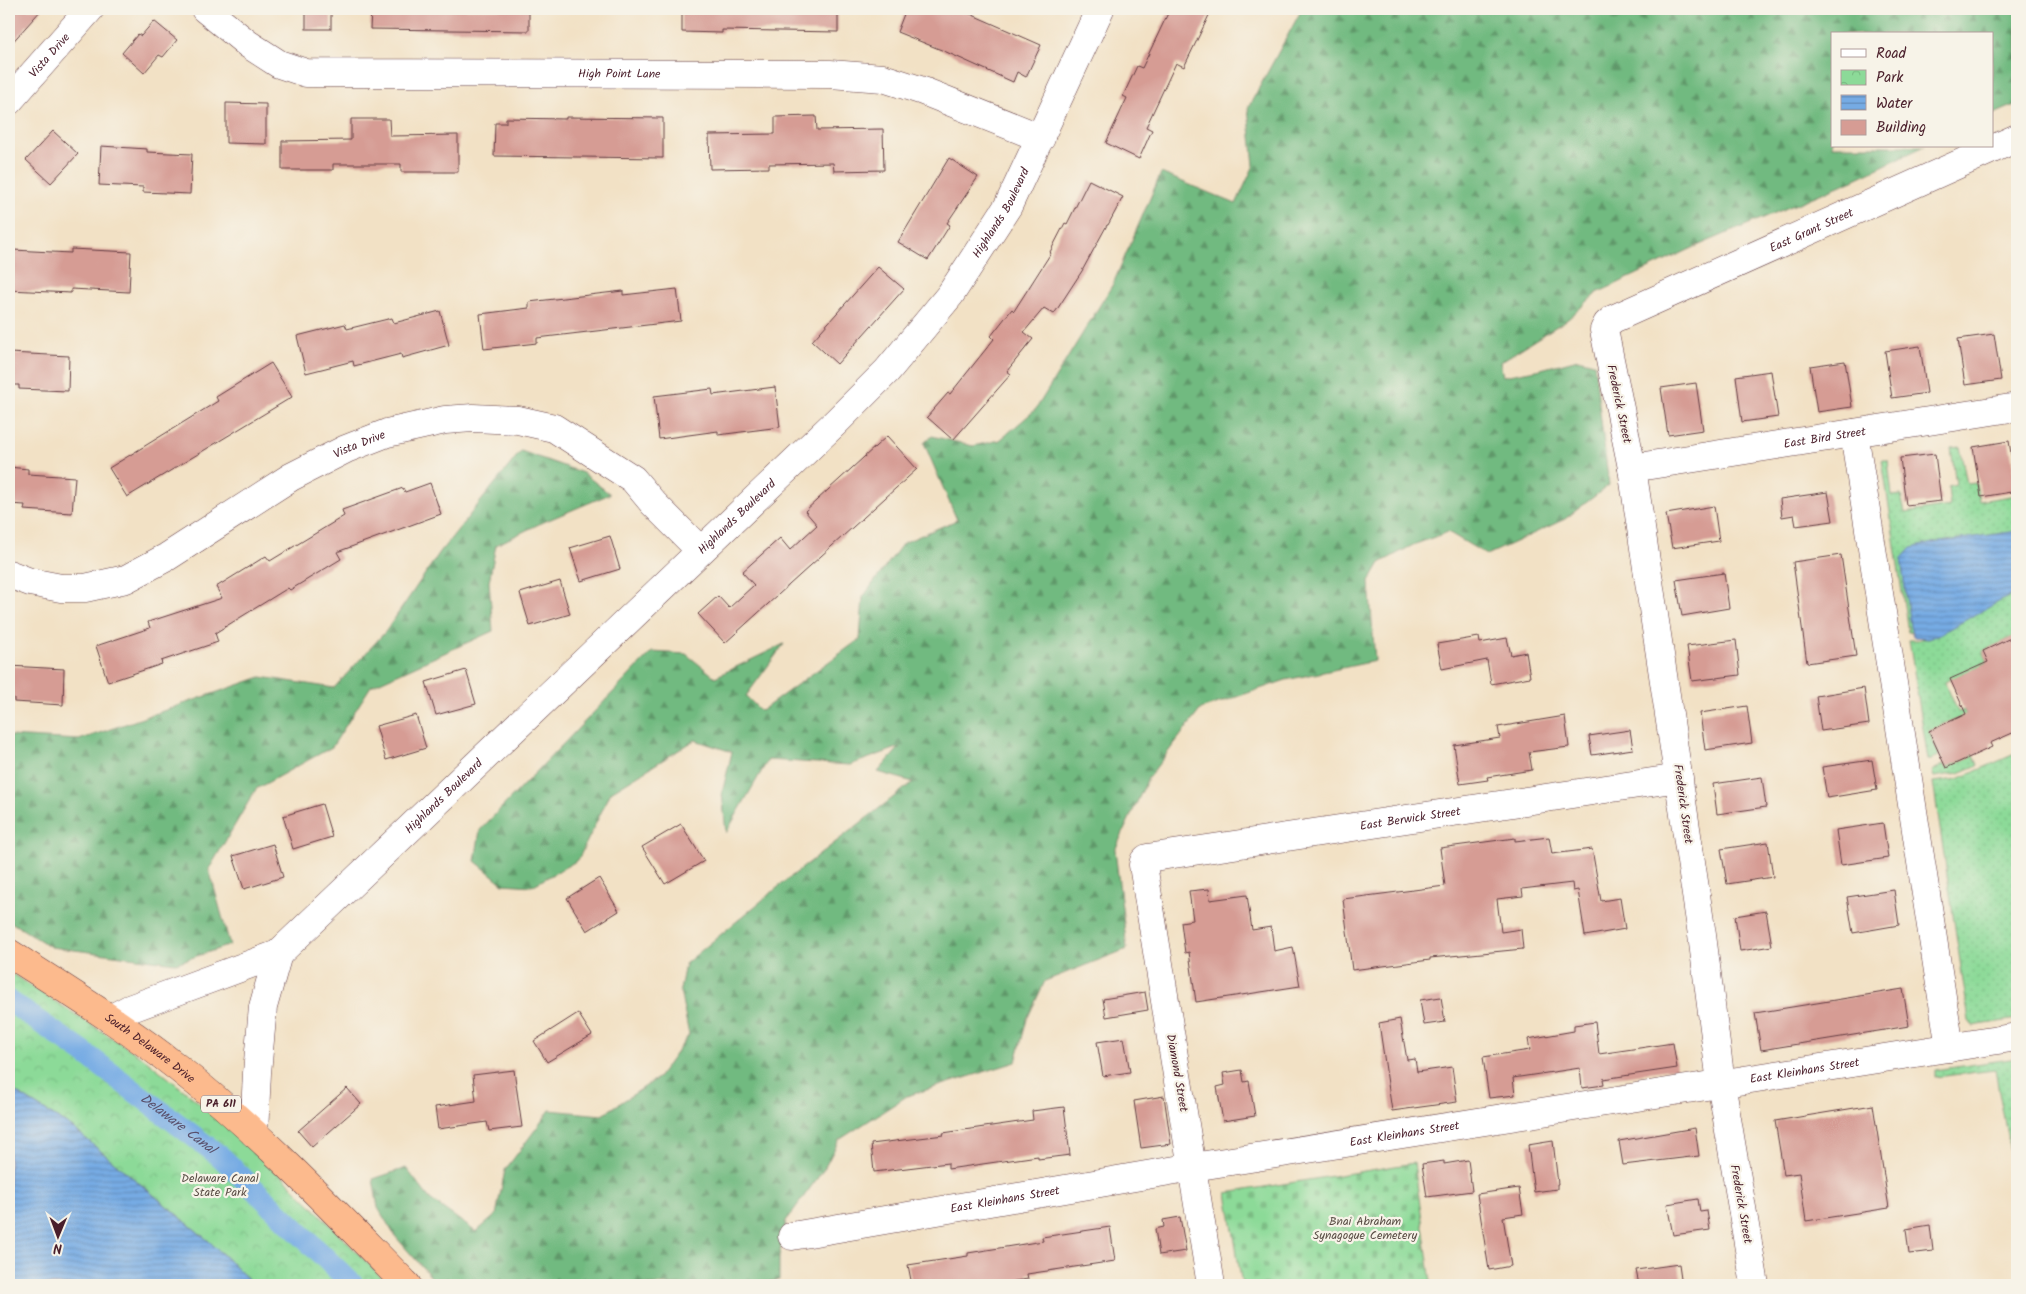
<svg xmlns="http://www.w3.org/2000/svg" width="2026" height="1294" font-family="Kalam,sans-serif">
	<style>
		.grass { fill: url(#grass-dots); stroke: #6b7c62 }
		.forest { fill: url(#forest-firs); stroke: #5e6c56 }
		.cemetery { fill: url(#cemetery-stones); stroke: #6b7c62 }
		.park { fill: url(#park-crowns); stroke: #6b7c62 }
		.water { fill: url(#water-rules); stroke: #606588 }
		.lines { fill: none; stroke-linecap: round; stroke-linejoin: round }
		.canal { stroke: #76abe4; stroke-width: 22 }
		.building { fill: #d69c94 }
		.minor-casing { stroke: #633c42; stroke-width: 29 }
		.highway-casing { stroke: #633c42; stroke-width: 29 }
		.minor { stroke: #fff; stroke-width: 28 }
		.highway { stroke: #fcba8d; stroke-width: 28 }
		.labels { text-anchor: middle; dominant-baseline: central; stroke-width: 4.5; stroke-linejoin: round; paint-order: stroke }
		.shield { fill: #f7f3e8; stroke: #7e5f64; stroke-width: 1 }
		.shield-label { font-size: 11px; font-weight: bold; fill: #4a1f2b }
		.street-label { font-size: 12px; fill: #4a1f2b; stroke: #f7f3e8 }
		.park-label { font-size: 12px; fill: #5a4e46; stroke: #f7f3e8 }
		.water-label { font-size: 14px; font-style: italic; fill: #59506c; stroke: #f7f3e8 }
	</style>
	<defs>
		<pattern id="grass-dots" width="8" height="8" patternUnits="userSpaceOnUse" patternTransform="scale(1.25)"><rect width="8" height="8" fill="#8cda98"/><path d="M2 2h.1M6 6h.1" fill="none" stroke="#7abb83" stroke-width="1.8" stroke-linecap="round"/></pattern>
		<pattern id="forest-firs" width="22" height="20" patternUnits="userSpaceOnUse" patternTransform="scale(1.25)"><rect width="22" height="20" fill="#71ba80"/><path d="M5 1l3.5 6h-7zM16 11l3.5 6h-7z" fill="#5f9769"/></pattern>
		<pattern id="cemetery-stones" width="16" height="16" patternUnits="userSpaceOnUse" patternTransform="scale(1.25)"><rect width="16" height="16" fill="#8cda98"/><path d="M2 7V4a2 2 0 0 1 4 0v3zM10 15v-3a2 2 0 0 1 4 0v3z" fill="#7abb83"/></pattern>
		<pattern id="park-crowns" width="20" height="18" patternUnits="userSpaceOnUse" patternTransform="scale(1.25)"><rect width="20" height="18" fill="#8cda98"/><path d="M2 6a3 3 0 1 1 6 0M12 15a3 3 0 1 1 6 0" fill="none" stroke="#7abb83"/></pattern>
		<pattern id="water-rules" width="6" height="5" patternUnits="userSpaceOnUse" patternTransform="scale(1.25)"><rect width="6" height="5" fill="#76abe4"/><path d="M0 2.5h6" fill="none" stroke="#638bb9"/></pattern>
	</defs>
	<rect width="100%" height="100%" fill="#f7f3e8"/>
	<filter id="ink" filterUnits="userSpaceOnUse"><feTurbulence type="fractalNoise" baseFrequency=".02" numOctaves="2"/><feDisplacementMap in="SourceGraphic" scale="10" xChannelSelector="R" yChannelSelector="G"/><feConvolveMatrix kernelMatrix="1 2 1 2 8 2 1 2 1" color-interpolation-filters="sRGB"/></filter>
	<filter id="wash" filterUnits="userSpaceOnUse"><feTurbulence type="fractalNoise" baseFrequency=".0096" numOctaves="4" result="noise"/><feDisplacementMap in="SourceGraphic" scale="20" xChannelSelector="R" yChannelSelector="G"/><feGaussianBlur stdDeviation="1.12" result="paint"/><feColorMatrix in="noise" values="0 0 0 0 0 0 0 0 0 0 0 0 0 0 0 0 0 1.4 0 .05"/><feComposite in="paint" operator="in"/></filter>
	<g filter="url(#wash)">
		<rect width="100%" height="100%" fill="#f2e1c5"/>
		<!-- grass -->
		<g class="grass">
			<polygon points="1960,447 1967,484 1976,483 1979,501 2017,495 2017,547 1917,633 1908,632 1882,460 1888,460 1892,496 1901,495 1905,513 1950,506 1948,487 1956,485 1951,448"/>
			<polygon points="2017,583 2017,635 1983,651 1988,662 1945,682 1958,712 1964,710 1974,733 1965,737 1957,718 1929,731 1939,755 1933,760 1928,760 1909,640 1918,640 1929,636"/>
			<polygon points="2017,753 2017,1019 1973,1026 1969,1021 1933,782 1958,779"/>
			<polygon points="1974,755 1978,765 1959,773 1934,777 1932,771 1944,764 1946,768"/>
			<polygon points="2017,1058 2017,1189 1995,1070 1935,1077 1935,1070"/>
		</g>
		<!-- forest -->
		<g class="forest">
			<polygon points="1302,9 2017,9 2017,104 1992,115 1992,34 1832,34 1832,146 1925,146 1853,180 1697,246 1597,293 1568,319 1500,362 1503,376 1541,369 1578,359 1594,363 1609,485 1565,519 1487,555 1448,532 1413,545 1380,563 1369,582 1375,661 1286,680 1201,709 1148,778 1115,850 1127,949 1045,981 1027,1019 1016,1062 907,1096 839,1140 824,1169 786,1221 779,1257 779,1280 749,1285 438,1285 395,1236 378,1208 373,1179 406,1168 430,1199 476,1232 496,1215 505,1170 550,1110 602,1115 658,1078 689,1035 680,990 685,964 783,883 913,782 878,772 900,747 850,765 768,760 726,833 722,793 732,752 695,740 611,792 578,860 532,886 503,884 475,861 480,830 652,652 686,654 715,677 784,644 746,696 761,711 860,639 863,597 903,543 957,520 924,443 932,436 973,446 1000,440 1036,409 1113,284 1161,173 1236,204 1254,165 1248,108"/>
			<polygon points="521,451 583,473 610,494 539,524 496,545 489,582 493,631 371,686 332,747 256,789 209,869 230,945 176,963 51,947 9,921 9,736 79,740 261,677 334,688 386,631 440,552"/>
		</g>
		<!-- cemetery -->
		<polygon class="cemetery" points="1414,1163 1431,1282 1409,1285 1242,1285 1227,1193"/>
		<!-- park -->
		<polygon class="park" points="9,972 145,1059 254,1147 389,1285 254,1285 211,1243 73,1128 9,1088"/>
		<!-- water -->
		<g class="water">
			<polygon points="2017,531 2017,592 1940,634 1929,638 1913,637 1910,627 1901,559 1911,548 1932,543"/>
			<polygon points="9,1088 73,1128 211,1243 254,1285 9,1285"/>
		</g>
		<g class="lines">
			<!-- canal -->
			<path class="canal" id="s1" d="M9,1001L83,1052L221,1157L353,1285"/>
		</g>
		<g id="blocks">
			<!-- building -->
			<g class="building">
				<polygon points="9,9 42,9 9,46"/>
				<rect x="306" y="9" width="25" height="20"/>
				<polygon points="371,9 529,9 529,31 370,29"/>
				<polygon points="682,9 838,9 838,32 722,30 722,33 682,32"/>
				<polygon points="906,9 959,9 1041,45 1026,77 1017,72 1013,82 944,51 897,32"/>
				<polygon points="1170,9 1212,9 1184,67 1176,63 1146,127 1152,130 1139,159 1106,143 1127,98 1123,96 1137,66 1142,68"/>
				<polygon points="154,21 177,40 163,57 159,55 144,73 122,53 138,34 141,36"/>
				<polygon points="226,103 266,104 266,144 226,143"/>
				<polygon points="816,116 817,130 883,129 884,170 834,171 833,163 769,164 769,168 710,169 709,135 775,134 775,117"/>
				<polygon points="566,117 663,118 663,158 494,156 495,123 506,123 506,118 566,119"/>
				<polygon points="351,119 389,119 390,136 458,135 458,172 401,172 401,164 333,164 333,170 282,170 282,141 351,140"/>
				<polygon points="53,131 78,154 51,183 26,160"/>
				<polygon points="101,146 147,149 147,152 192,154 190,194 143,192 143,187 99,185"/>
				<polygon points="949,158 978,177 947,223 950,225 928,260 898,242"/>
				<polygon points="1089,180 1123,197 1108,225 1107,225 1082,271 1054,314 1044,308 1024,332 1033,339 1007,371 1011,374 953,440 927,417 948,393 950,394 994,339 991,336 1012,309 1014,311 1051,253 1050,252 1065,223 1067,224"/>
				<polygon points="71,249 131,252 129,292 71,289 71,293 9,290 9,254 13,254 13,250 71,253"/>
				<polygon points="878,267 904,289 837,364 812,341"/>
				<polygon points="677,289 681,321 537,338 537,343 484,349 480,314 529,308 529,302 623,291 623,295"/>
				<polygon points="440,311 449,345 402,358 401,354 354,366 353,361 306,373 297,336 345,324 347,329 392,318 394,323"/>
				<polygon points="1994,334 2001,380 1965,385 1958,339"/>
				<polygon points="1920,346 1927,393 1892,398 1885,351"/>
				<polygon points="9,353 69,356 68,391 19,389 19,385 9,385"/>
				<polygon points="1845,361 1852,407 1817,412 1810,366"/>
				<polygon points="271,363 292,397 127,497 109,468 218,401 216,397"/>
				<polygon points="1771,371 1778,417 1742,422 1736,376"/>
				<polygon points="1696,383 1703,430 1668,435 1661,388"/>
				<polygon points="775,387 780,427 718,435 718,431 659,439 654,396 712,389 713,395"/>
				<polygon points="887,436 917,469 725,643 698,614 718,596 729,608 754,585 742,572 780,538 790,550 817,525 805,511"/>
				<polygon points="2009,441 2017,491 1981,497 1973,447"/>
				<polygon points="1935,454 1941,501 1906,505 1900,458"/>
				<polygon points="9,467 28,469 28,474 75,477 72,513 24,510 25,505 9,504"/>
				<polygon points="430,483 441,514 337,552 341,559 290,590 288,588 215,633 218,642 161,661 162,664 108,682 96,646 150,628 148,622 222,598 216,587 266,556 270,561 344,516 342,510 403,488 405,492"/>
				<polygon points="1828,492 1833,521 1796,526 1794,515 1782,517 1780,499"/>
				<polygon points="1714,506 1719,541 1672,548 1666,514"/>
				<polygon points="610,536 620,569 581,581 570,548"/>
				<polygon points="1841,555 1856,656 1807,663 1793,562"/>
				<polygon points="1724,573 1729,608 1682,616 1676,580"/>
				<polygon points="560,581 570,614 530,626 520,593"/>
				<polygon points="2017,635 2017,731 1990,743 1992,747 1946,768 1929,731 1966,714 1950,679 1988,662 1983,651"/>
				<polygon points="1479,637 1480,643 1507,638 1511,655 1526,652 1530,677 1491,684 1487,660 1442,669 1437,644"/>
				<polygon points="1736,640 1740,675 1692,681 1687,646"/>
				<polygon points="9,666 64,669 63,705 14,702 14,698 9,698"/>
				<polygon points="466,670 476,704 436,715 426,682"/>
				<polygon points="1864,688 1869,724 1821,731 1816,696"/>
				<polygon points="1747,706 1752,743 1705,750 1700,713"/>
				<polygon points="416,715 426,748 386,760 376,726"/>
				<polygon points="1565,716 1569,747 1529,752 1532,770 1487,777 1488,780 1460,784 1454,745 1500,738 1498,727"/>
				<polygon points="1630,730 1633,749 1592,755 1589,736"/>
				<polygon points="1872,760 1877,790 1827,798 1822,767"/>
				<polygon points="1762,777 1766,807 1717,814 1713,784"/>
				<polygon points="322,804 332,837 293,849 283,816"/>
				<polygon points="1883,823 1888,858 1841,865 1836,830"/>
				<polygon points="681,824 704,861 665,884 642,847"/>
				<polygon points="1549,837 1552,854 1592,849 1601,901 1620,898 1625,929 1585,936 1578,890 1573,891 1572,883 1522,889 1523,896 1497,899 1501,932 1521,929 1523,949 1430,958 1430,960 1352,970 1343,899 1445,886 1440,848 1515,838 1515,841"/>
				<polygon points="1768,842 1773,877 1727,884 1721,849"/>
				<polygon points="273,844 283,877 244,889 233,856"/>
				<polygon points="599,878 619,911 587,931 567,898"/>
				<polygon points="1209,889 1210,900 1247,895 1252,930 1271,927 1274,951 1293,947 1300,986 1196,1002 1189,952 1185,953 1181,922 1193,920 1189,891"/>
				<polygon points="1894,890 1899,925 1853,933 1847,897"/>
				<polygon points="1766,911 1772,946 1740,951 1735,916"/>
				<polygon points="1903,989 1909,1026 1761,1050 1755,1013"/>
				<polygon points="1145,992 1148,1010 1106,1017 1103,999"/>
				<polygon points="1441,997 1445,1022 1424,1025 1420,1000"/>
				<polygon points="578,1013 592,1035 547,1062 534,1041"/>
				<polygon points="1400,1019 1407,1060 1415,1059 1417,1072 1452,1067 1457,1102 1392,1111 1379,1023"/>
				<polygon points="1595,1022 1599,1054 1673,1043 1677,1068 1603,1079 1604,1085 1582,1088 1580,1068 1513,1078 1515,1095 1489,1098 1483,1057 1530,1050 1528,1039 1574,1031 1574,1025"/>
				<polygon points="1124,1038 1130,1072 1103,1076 1097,1042"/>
				<polygon points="514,1070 522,1127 489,1131 487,1122 438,1129 435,1107 476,1101 473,1075"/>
				<polygon points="1242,1070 1244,1082 1249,1081 1255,1116 1223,1121 1217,1087 1225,1085 1223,1073"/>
				<polygon points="347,1088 361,1104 312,1147 298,1131"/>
				<polygon points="1164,1096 1171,1144 1141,1148 1134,1101"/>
				<polygon points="1873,1105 1889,1208 1806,1221 1799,1173 1784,1175 1775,1121"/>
				<polygon points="1064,1107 1070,1155 1038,1159 1038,1156 948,1169 948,1163 874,1172 871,1144 944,1135 943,1133 1033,1120 1032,1111"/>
				<polygon points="1695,1128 1699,1156 1623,1165 1619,1141"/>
				<polygon points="1553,1141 1558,1184 1557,1184 1557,1189 1534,1192 1528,1145"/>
				<polygon points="1468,1160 1472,1191 1427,1197 1422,1164 1444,1161 1444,1164"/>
				<polygon points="1519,1188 1523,1214 1503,1217 1511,1266 1489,1270 1477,1194"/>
				<polygon points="1698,1199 1700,1212 1707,1211 1710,1230 1673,1235 1667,1204"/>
				<polygon points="1180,1217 1186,1251 1159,1255 1155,1229 1164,1227 1163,1220"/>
				<polygon points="1930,1225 1933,1251 1909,1254 1906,1229"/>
				<polygon points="1110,1227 1115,1261 1027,1274 1028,1279 990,1285 912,1285 908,1265 968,1256 968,1253 1043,1241 1042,1237"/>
				<polygon points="1679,1264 1682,1285 1639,1285 1636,1270"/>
			</g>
		</g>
	</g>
	<g filter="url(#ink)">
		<use href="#blocks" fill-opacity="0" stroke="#633c42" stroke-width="1"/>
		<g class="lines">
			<defs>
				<g id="minor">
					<path id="s2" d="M205,9L248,44L279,64L306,73L830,74L883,78L923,91L1041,138"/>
					<path id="s3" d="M9,101L90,9"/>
					<polyline points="1854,433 1950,1048"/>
					<path id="s4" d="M1632,468L2017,407"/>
					<path id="s5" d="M9,574L30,582L61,588H85L126,579L167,557L291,477L346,449L387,433L445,420L473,418L518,420L554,428L633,479L653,503L700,550"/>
					<path id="s6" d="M110,1019L129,1009L278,954L836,422L887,371L950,295L1008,206L1100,9"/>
					<polyline points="254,1133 257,1073 263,1007 278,954"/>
					<path id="s7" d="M792,1236L1193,1167L2017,1037"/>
					<path id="s8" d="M1211,1285L1143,865L1144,861L1147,858L1679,778"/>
					<path id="s9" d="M1755,1285L1721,1083L1702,935L1632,468L1604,330L1607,324L1613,319L2017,138"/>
				</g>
				<g id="highway">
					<path id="s10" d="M9,953C66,990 125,1026 178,1068C261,1133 333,1210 407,1285"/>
				</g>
			</defs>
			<!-- minor casing -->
			<use href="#minor" class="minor-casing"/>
			<!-- highway casing -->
			<use href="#highway" class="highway-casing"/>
			<!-- minor -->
			<use href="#minor" class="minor"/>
			<!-- highway -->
			<use href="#highway" class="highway"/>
		</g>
	</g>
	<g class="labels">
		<!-- shield labels -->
		<rect class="shield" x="201" y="1095.5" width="40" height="17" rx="4"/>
		<g class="shield-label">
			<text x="221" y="1104">PA 611</text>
		</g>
		<!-- street labels -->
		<g class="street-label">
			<text stroke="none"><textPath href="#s3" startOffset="61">Vista Drive</textPath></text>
			<text stroke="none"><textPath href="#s2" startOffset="434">High Point Lane</textPath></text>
			<text stroke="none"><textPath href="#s6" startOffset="1219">Highlands Boulevard</textPath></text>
			<text stroke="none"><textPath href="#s9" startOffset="1199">East Grant Street</textPath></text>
			<text transform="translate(1619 404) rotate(78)">Frederick Street</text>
			<text stroke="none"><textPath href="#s4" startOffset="195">East Bird Street</textPath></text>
			<text stroke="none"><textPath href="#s5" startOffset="390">Vista Drive</textPath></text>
			<text stroke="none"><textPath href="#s6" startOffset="814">Highlands Boulevard</textPath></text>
			<text stroke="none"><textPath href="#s6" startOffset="409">Highlands Boulevard</textPath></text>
			<text transform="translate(1683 804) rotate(82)">Frederick Street</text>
			<text stroke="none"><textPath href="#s8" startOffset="700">East Berwick Street</textPath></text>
			<text stroke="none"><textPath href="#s10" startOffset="170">South Delaware Drive</textPath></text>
			<text stroke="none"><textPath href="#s7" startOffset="1026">East Kleinhans Street</textPath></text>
			<text transform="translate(1177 1073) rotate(80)">Diamond Street</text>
			<text stroke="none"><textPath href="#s7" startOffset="621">East Kleinhans Street</textPath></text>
			<text stroke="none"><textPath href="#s7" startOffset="216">East Kleinhans Street</textPath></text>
			<text transform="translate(1741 1204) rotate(80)">Frederick Street</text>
		</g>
		<!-- park labels -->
		<g class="park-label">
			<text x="220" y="1178">Delaware Canal<tspan x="220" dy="14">State Park</tspan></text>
			<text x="1365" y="1221">Bnai Abraham<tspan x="1365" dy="14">Synagogue Cemetery</tspan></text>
		</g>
		<!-- water labels -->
		<g class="water-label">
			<text stroke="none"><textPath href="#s1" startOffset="209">Delaware Canal</textPath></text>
		</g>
	</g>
	<!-- margin -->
	<rect width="2026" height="1294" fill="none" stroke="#f7f3e8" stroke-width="30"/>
	<!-- legend -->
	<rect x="1831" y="32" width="162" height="115" fill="#f7f3e8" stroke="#b29e9c"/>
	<rect x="1841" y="49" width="25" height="8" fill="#ffffff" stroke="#b29e9c"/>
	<text x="1876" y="58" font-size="15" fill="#4a1f2b">Road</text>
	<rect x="1841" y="70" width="25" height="15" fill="url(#park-crowns)" stroke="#b29e9c"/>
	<text x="1876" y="82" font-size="15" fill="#4a1f2b">Park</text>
	<rect x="1841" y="95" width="25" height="15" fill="url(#water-rules)" stroke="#b29e9c"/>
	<text x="1876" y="108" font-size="15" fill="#4a1f2b">Water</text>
	<rect x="1841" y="120" width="25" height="15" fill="#d69c94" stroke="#b29e9c"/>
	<text x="1876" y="132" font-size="15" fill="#4a1f2b">Building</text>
	<!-- north arrow -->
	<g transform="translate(58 1236) rotate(181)" stroke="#f7f3e8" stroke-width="4" paint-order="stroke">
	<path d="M0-4L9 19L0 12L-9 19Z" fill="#4a1f2b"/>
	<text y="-8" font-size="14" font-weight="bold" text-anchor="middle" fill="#4a1f2b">N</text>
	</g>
</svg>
